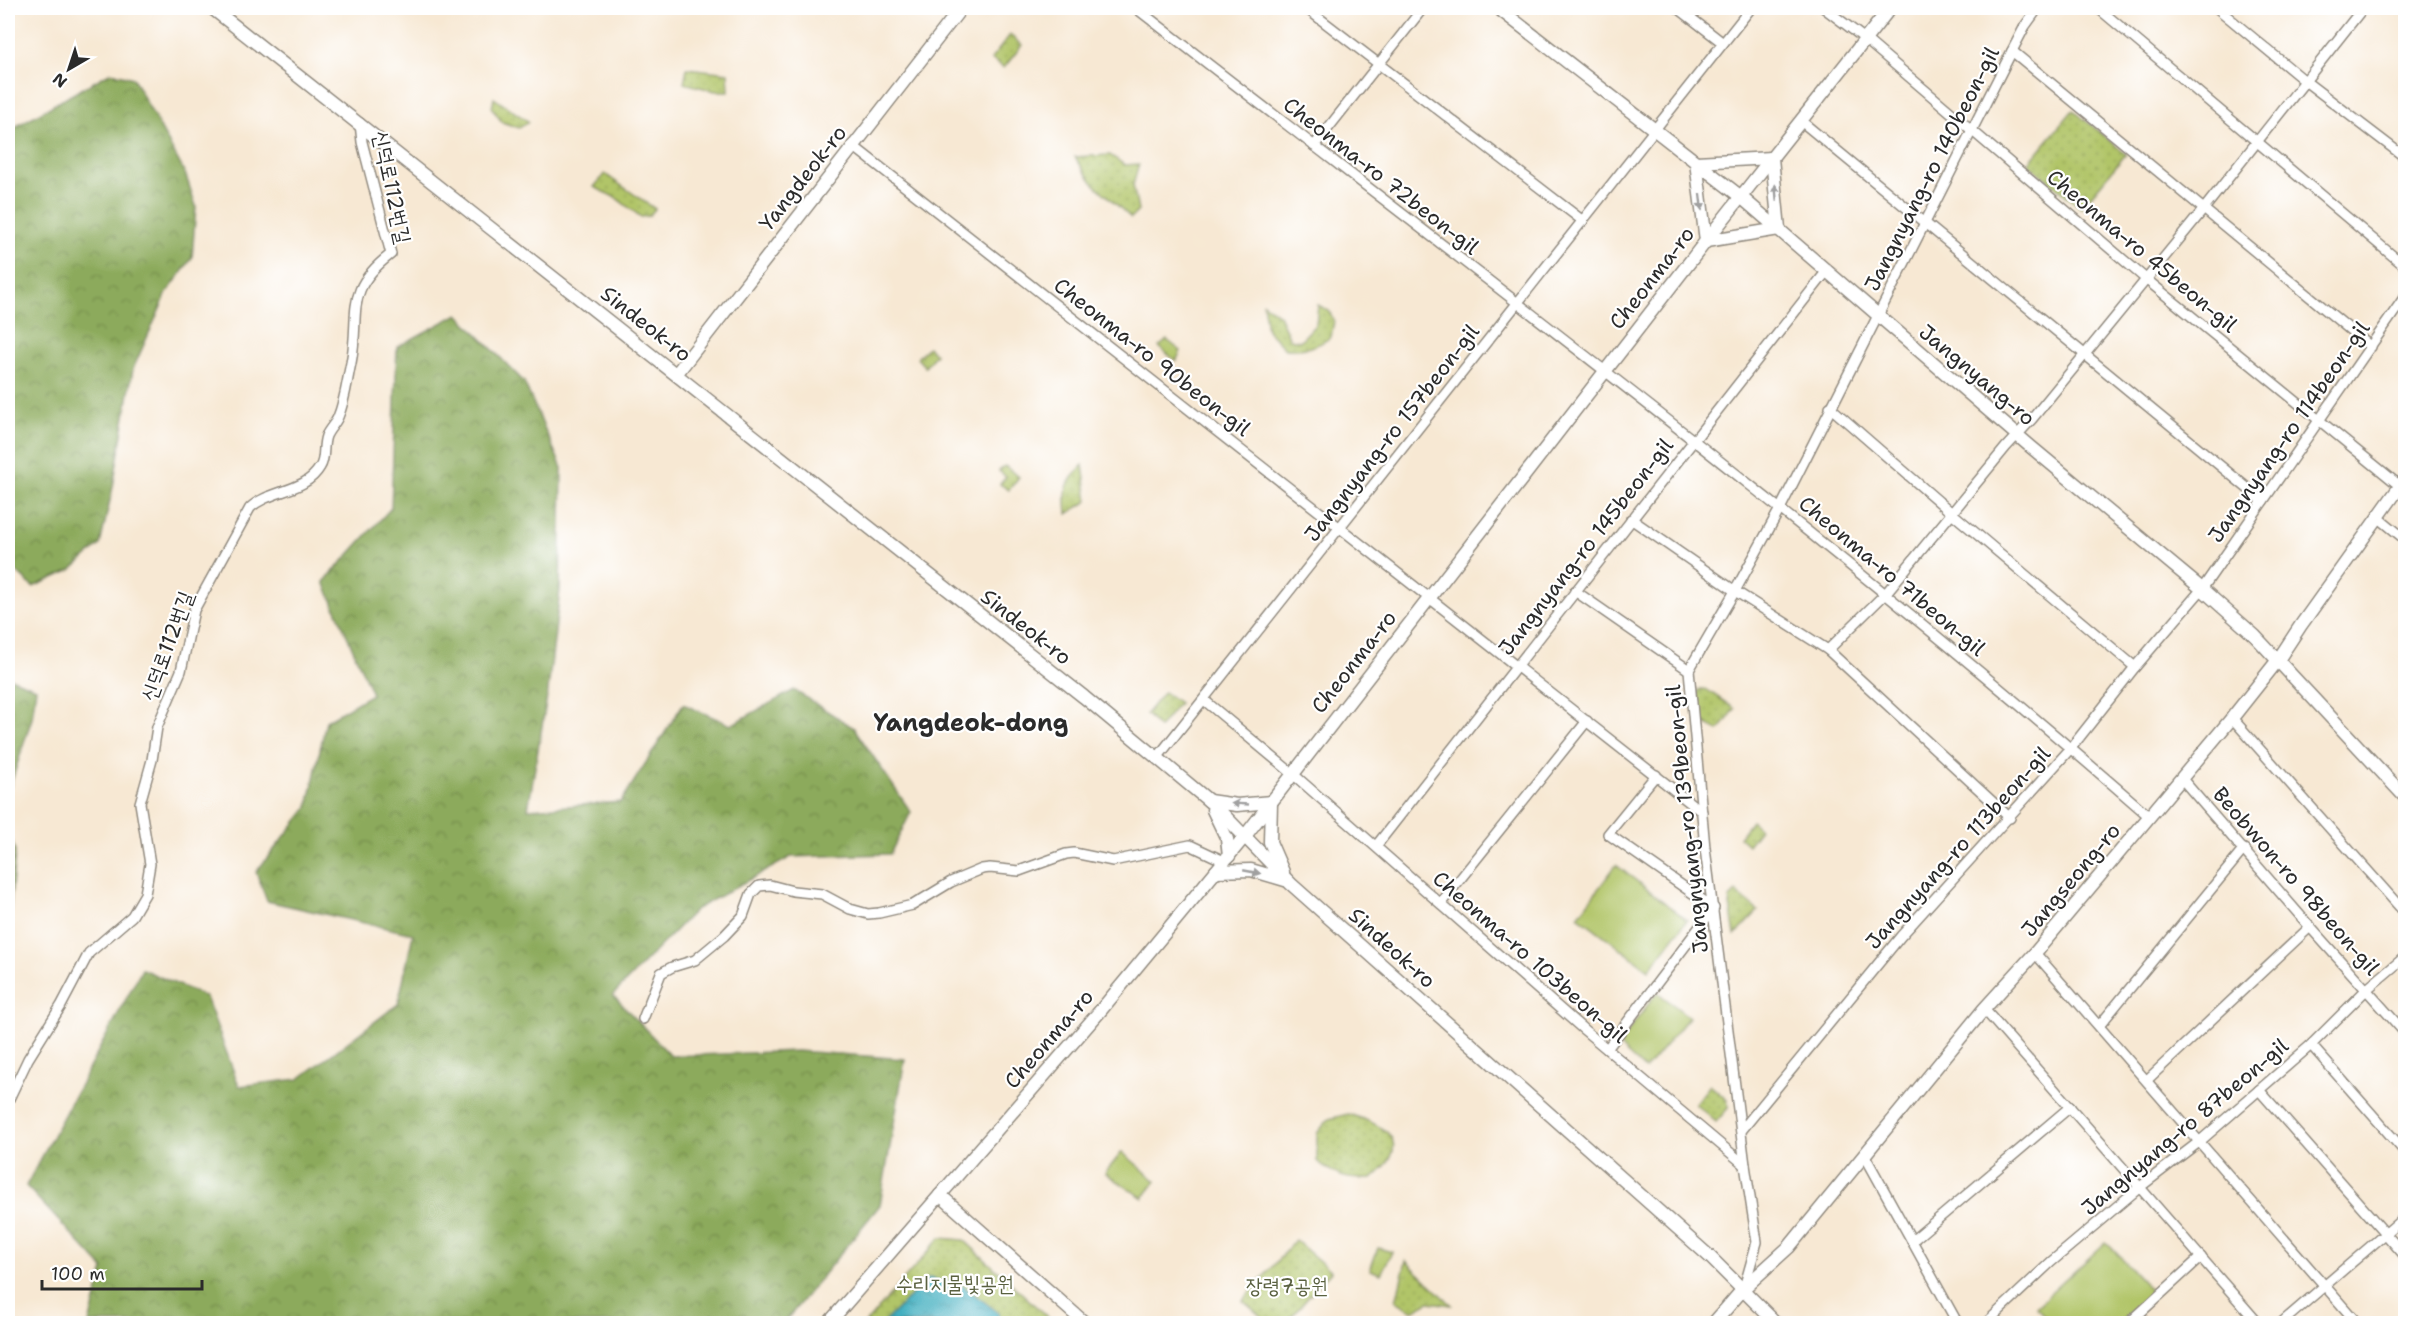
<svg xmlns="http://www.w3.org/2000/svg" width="2413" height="1331" font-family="'Shantell Sans','Poor Story',sans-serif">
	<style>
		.grass { fill: #b1c568; stroke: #6e784a; stroke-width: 1.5 }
		.forest { fill: url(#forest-crowns); stroke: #5c6a44; stroke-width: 1.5 }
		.park { fill: url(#park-dots); stroke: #6e784a; stroke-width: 1.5 }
		.water { fill: url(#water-ripples); stroke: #366d76; stroke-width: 1.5 }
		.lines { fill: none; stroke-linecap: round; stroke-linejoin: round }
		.street-casing { stroke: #918a7f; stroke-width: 12 }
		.secondary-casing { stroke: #918a7f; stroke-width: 15 }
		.street { stroke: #fff; stroke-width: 9 }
		.secondary { stroke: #fff; stroke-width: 12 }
		.oneway { fill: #a0a0a0 }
		.labels { text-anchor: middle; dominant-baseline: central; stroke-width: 4.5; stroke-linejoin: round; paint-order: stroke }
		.street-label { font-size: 21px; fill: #2b2b2b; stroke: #fff }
		.park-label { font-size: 21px; fill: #5a6140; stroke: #fff }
		.quarter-label { font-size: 24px; font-weight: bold; fill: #2b2b2b; stroke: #fff }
	</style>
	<defs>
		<pattern id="forest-crowns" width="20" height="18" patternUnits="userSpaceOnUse" patternTransform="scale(1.5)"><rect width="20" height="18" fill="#8caa5c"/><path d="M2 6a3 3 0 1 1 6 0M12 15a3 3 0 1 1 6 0" fill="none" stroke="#738b4c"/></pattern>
		<pattern id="park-dots" width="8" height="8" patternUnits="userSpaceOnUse" patternTransform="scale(1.5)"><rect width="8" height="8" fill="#b1c568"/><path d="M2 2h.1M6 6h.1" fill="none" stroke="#98a95a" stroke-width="1.8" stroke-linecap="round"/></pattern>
		<pattern id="water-ripples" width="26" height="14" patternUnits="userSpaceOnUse" patternTransform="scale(1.5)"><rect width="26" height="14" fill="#42afc0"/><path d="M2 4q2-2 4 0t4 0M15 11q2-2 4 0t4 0" fill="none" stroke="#378f9c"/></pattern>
	</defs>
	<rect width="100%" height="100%" fill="#fff"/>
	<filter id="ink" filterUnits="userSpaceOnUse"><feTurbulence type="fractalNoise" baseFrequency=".0167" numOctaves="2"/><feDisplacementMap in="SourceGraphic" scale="12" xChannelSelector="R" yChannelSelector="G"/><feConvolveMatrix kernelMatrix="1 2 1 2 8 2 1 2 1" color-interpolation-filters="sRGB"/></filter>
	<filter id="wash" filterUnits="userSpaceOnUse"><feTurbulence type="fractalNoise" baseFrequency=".008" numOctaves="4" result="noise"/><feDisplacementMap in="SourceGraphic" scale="24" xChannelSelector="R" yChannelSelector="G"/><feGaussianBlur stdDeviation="1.35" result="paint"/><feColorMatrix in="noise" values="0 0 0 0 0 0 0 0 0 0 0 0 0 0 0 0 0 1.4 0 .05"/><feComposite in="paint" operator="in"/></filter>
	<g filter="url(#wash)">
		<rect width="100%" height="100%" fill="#f7e8d3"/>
		<!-- grass -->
		<g class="grass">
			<polygon points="1167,340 1181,351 1176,361 1159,347"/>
			<polygon points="1616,865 1687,920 1649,970 1578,916"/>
			<polygon points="1657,992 1689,1017 1645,1070 1618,1045"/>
			<polygon points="1122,1152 1156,1181 1143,1198 1105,1173"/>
			<polygon points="2106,1242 2153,1292 2119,1323 2051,1323 2036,1307"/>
			<polygon points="1378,1248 1392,1252 1381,1274 1370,1270"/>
		</g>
		<!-- forest -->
		<g class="forest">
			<polygon points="111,72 133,78 185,173 196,206 192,258 167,293 133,369 113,487 100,545 71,570 33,587 8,564 8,131"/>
			<polygon points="458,314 524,382 562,468 560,590 548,691 528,809 621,802 683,704 731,725 794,690 854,728 911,812 890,854 791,857 696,909 613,995 671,1056 797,1051 905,1059 880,1205 784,1323 89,1323 104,1269 26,1186 142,969 206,997 239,1086 299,1079 398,1004 413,934 267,901 256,872 308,807 326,721 372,694 324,582 391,508 397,347"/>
			<polygon points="8,677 36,688 32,718 8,793"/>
			<polygon points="8,826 15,852 8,933"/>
		</g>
		<!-- park -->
		<g class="park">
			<polygon points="1010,35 1022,45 1004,68 991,59"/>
			<polygon points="687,68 728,73 729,91 715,91 684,83"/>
			<polygon points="494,98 529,122 519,128 502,122 492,108"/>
			<polygon points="2073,110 2126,154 2081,208 2028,164"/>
			<polygon points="1110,155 1125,165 1139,164 1133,185 1138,211 1131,218 1092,182 1075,157"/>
			<polygon points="605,174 655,209 649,216 641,217 616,198 594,187"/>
			<path d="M1263,303L1279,315L1290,339L1300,341L1316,324L1318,305L1329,311L1334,321L1331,337C1316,348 1303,350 1285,349L1267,330Z"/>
			<polygon points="928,347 936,354 925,367 917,358"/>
			<path d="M1083,465L1088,501L1067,514C1064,489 1065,483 1083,465Z"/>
			<polygon points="1005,466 1019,477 1009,490 1000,484 1006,477 999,471"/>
			<polygon points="1706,689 1735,709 1719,731 1703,722 1697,691"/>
			<polygon points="1164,692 1179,703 1159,728 1146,714"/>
			<polygon points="1751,821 1760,829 1748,845 1739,837"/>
			<polygon points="1736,892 1758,911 1735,935 1729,899"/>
			<polygon points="1710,1085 1727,1100 1729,1107 1716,1122 1695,1104"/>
			<path d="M1348,1114C1389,1126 1414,1143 1372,1179C1346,1180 1337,1177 1317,1161V1133L1329,1119Z"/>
			<polygon points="940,1238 964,1240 1055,1324 865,1324"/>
			<polygon points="1295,1240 1331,1271 1286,1323 1269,1323 1243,1301"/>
			<polygon points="1406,1261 1452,1305 1429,1302 1413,1311 1396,1301"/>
		</g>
		<!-- water -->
		<polygon class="water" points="929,1278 963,1286 999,1313 998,1323 883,1323"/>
	</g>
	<g filter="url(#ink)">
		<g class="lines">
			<defs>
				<g id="street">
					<path d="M1136,8C1477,273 1824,532 2150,817"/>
					<polyline points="1306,8 1583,221"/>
					<polyline points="1678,8 1723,43"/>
					<polyline points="1824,8 1865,39 2147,280 2400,486"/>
					<polyline points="2098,8 2406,267"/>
					<polyline points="2217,8 2305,81 2406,158"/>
					<polyline points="2012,51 2371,347"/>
					<polyline points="1801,121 2263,501"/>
					<polyline points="852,145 1702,812"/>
					<polyline points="1314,146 1423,8"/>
					<polyline points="1830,407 1953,514 2135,667"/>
					<polyline points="2378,517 2406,540"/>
					<polyline points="1631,519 1735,591 1828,650 2010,818"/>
					<polyline points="1575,591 1689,670"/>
					<polyline points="1828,650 1886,593 2006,447 2032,419 2203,210 2363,8"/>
					<polyline points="1204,700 1293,774 1583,1029 1745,1165"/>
					<polyline points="2232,718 2406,914"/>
					<polyline points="1157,758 1751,8"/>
					<polyline points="2182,779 2310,927 2406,1034"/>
					<polyline points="1376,846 1826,272"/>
					<polyline points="1441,903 1587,721"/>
					<polyline points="2035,953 2358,1324"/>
					<polyline points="1984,1009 2259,1324"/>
					<polyline points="643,1019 661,973 672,967 695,960 724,936 743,916 751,894 759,886 770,885 793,891 822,894 850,909 868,914 879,913 913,905 951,882 982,869 990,868 1019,871 1066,854 1074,853 1113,861 1190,845 1224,861"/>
					<polyline points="2099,1026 2244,849"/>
					<polyline points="2311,1045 2406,1153"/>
					<polyline points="1607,1049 1714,908 1608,834 1656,775"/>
					<polyline points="2147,1080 2310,927"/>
					<polyline points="2259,1090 2406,1257"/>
					<path d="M8,1101L28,1059L61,1006L89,953L132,916L145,894L150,864L140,803L152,760L157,727L181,671L194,610L250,508C270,489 305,493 320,467C326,458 322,447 326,436C329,429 335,424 338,417C345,401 347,381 351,363C361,312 342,292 391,254L362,142L360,123"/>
					<polyline points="1741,1131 1901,936 2071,748 2135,667 2202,589 2406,295"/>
					<polyline points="1865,1156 1958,1324"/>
					<polyline points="1912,1241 2070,1107"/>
					<polyline points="1744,1288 1757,1242 1745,1165 1705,848 1689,670 1735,591 1781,507 2012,51 2025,26 2038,8"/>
					<polyline points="1985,1324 2051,1262 2140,1187 2199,1142 2311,1045 2367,989 2406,956"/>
					<polyline points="2128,1324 2201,1257"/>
					<polyline points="2280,1324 2406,1216"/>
				</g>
				<g id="secondary">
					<polyline points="212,8 1084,697 1215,806 1291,884 1709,1256 1777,1324"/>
					<polyline points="1498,8 1741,197 2031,447 2202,589 2255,636 2406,798"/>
					<polyline points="1772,158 1779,229"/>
					<polyline points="1696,162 1706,241"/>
					<polyline points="1696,162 1772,158"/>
					<polyline points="1706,241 1779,229"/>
					<polyline points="677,373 961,8"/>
					<polyline points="1209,801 1237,805 1271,802 1270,842 1283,872"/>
					<polyline points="1213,810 1227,839 1229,856"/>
					<polyline points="1216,871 1251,870 1285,880"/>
					<polyline points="940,1195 1086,1324"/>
					<polyline points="828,1324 1101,1010 1245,836 1706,241 1890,8"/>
					<polyline points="1713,1324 1744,1288 1789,1247 1984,1009 2035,953 2232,718 2278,660 2301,625 2406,478"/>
				</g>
			</defs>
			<!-- street casing -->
			<use href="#street" class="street-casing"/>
			<!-- secondary casing -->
			<use href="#secondary" class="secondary-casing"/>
			<!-- street -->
			<use href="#street" class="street"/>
			<!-- secondary -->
			<use href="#secondary" class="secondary"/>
		</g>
		<!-- one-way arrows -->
		<defs><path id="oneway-solid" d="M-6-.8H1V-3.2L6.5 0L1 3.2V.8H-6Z" transform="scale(1.5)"/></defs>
		<g class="oneway">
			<use href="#oneway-solid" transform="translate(1776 193) rotate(-95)"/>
			<use href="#oneway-solid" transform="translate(1701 202) rotate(83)"/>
			<use href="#oneway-solid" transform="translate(1240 804) rotate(-177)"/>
			<use href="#oneway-solid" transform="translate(1252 872) rotate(11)"/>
		</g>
	</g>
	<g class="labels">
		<!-- street labels -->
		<g class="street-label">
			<text transform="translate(1932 169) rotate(-63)">Jangnyang-ro 140beon-gil</text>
			<text transform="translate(1381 176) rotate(38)">Cheonma-ro 72beon-gil</text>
			<text transform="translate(803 178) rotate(-52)">Yangdeok-ro</text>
			<text transform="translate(392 187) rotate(78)">신덕로112번길</text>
			<text transform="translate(2142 251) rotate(40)">Cheonma-ro 45beon-gil</text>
			<text transform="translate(1652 278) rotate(-52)">Cheonma-ro</text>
			<text transform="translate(646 324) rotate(38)">Sindeok-ro</text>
			<text transform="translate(1152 357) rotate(38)">Cheonma-ro 90beon-gil</text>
			<text transform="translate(1977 375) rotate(40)">Jangnyang-ro</text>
			<text transform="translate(2289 432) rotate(-55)">Jangnyang-ro 114beon-gil</text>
			<text transform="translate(1392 433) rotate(-52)">Jangnyang-ro 157beon-gil</text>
			<text transform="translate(1586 547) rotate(-52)">Jangnyang-ro 145beon-gil</text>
			<text transform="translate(1892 576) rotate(40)">Cheonma-ro 71beon-gil</text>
			<text transform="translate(1026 627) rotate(38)">Sindeok-ro</text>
			<text transform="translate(167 646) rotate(-70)">신덕로112번길</text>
			<text transform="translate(1354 662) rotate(-52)">Cheonma-ro</text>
			<text transform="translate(1687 819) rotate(-96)">Jangnyang-ro 139beon-gil</text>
			<text transform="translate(1958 848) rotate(-48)">Jangnyang-ro 113beon-gil</text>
			<text transform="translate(2071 880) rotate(-50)">Jangseong-ro</text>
			<text transform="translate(2296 881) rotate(49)">Beobwon-ro 98beon-gil</text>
			<text transform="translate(1392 948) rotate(42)">Sindeok-ro</text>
			<text transform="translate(1530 957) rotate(41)">Cheonma-ro 103beon-gil</text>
			<text transform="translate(1049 1039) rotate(-49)">Cheonma-ro</text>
			<text transform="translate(2185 1127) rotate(-40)">Jangnyang-ro 87beon-gil</text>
		</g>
		<!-- park labels -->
		<g class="park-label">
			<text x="955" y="1284">수리지물빛공원</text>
			<text x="1287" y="1286">장령7공원</text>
		</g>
		<!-- quarter labels -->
		<g class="quarter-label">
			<text x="971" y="723">Yangdeok-dong</text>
		</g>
	</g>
	<!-- margin -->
	<rect width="2413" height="1331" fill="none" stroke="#fff" stroke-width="30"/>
	<!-- north arrow -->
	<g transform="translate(69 69) rotate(219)" stroke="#ffffff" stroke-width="4.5" paint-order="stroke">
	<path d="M0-4.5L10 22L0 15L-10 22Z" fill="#2b2b2b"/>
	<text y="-9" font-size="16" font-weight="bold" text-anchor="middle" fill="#2b2b2b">N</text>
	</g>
	<!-- scale -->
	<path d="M42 1280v9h160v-9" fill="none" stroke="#2b2b2b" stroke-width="3"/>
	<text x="51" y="1280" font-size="18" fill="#2b2b2b" stroke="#ffffff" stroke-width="4.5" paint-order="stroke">100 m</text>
</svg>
